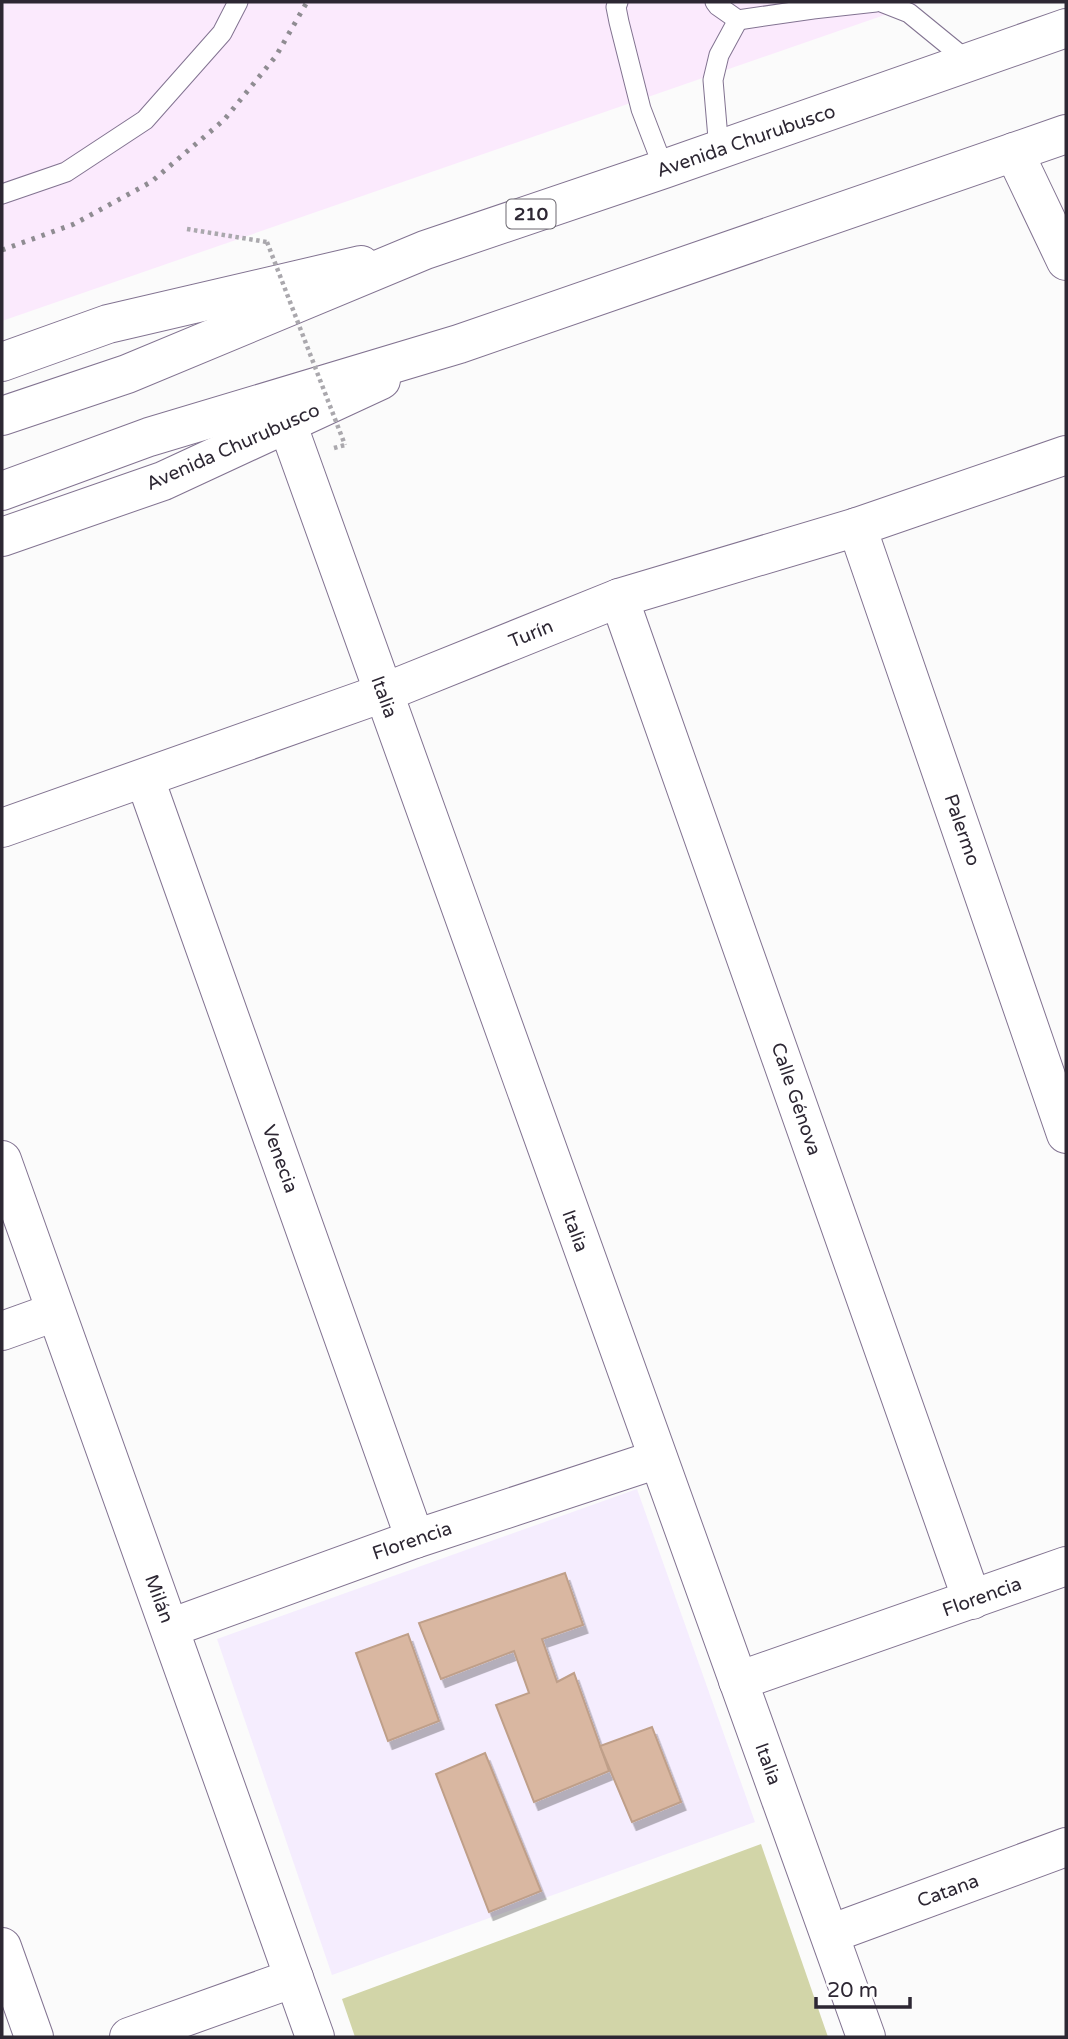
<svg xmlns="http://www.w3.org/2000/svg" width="1068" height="2039" font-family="'Varela Round',sans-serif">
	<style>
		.industrial { fill: #fbeafd }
		.built { fill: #f5edfe }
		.green { fill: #d2d5a8 }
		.building { fill: #d9b7a1; stroke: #bf9f89; stroke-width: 2; filter: url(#shadow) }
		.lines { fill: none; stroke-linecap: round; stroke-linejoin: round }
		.lane-casing { stroke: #827391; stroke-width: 21 }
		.street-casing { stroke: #827391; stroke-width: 40 }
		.primary-casing { stroke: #827391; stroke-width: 40 }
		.highway-casing { stroke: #827391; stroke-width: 40 }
		.path { stroke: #aaa8ad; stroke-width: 4.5; stroke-dasharray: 3.5 3.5; stroke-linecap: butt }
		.lane { stroke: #fff; stroke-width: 19 }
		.street { stroke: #fff; stroke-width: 38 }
		.primary { stroke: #fff; stroke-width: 38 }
		.highway { stroke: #fff; stroke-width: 38 }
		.rail { stroke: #8f8c92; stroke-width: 5; stroke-dasharray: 3.5 7; stroke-linecap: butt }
		.path-bridge { stroke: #aaa8ad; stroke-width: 4.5; stroke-dasharray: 3.5 3.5; stroke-linecap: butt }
		.labels { text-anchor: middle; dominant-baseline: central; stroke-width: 7; stroke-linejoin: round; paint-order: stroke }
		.shield { fill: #fff; stroke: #6c6870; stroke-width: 2 }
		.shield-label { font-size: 18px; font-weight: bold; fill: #2d2733 }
		.street-label { font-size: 19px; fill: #2d2733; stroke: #fff }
	</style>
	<defs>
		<filter id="shadow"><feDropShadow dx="4.5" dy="8" stdDeviation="0" flood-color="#0004"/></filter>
	</defs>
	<rect width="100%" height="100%" fill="#fbfbfb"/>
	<!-- industrial -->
	<polygon class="industrial" points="2,2 922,2 2,321"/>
	<!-- built -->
	<polygon class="built" points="637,1489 755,1822 332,1975 217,1639"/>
	<!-- green -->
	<polygon class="green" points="761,1844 828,2037 355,2037 342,1999"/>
	<!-- building -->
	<g class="building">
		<polygon points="565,1573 583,1625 542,1639 557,1682 574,1673 609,1771 534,1802 496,1705 529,1693 514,1651 441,1679 419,1623"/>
		<polygon points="408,1634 439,1721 388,1741 356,1653"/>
		<polygon points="652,1727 681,1802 632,1822 600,1746"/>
		<polygon points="485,1753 541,1891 489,1912 436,1774"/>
	</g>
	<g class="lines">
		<defs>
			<g id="lane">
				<polyline points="618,2 616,7 619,22 641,109 664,169"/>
				<polyline points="715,2 718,6 738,20 813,9 876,2"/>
				<polyline points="881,2 909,13 969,62"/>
				<polyline points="719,150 713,80 719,55 738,20"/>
				<polyline points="2,194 66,172 145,120 222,33 238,2"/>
			</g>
			<g id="street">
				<polyline points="1014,152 1066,261"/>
				<polyline points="287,423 866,2037"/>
				<polyline points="857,527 1066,1134"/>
				<polyline points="619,598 972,1600"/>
				<polyline points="145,779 415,1539"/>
				<polyline points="2,828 383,693 619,598 857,527 1066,455"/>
				<polyline points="2,1160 315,2037"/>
				<polyline points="2,1331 55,1312"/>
				<polyline points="170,1628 415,1539 658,1459"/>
				<polyline points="738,1681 1066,1566"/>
				<polyline points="830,1934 1066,1847"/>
				<polyline points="2,1947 34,2037"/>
				<polyline points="129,2037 294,1978"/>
			</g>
			<g id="primary">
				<polyline points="2,362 108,324 361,265"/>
				<polyline points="2,537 163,481 381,380"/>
			</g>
			<g id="highway">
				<polyline points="2,416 127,374 425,250 664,169 1066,28"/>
				<polyline points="2,491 149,437 459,344 1066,134"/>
			</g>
		</defs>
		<!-- lane casing -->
		<use href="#lane" class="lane-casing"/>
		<!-- street casing -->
		<use href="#street" class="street-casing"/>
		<!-- primary casing -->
		<use href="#primary" class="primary-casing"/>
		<!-- highway casing -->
		<use href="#highway" class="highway-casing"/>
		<!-- path -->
		<g class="path">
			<polyline points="187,229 267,242"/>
			<polyline points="334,448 345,445"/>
		</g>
		<!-- lane -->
		<use href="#lane" class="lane"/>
		<!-- street -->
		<use href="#street" class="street"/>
		<!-- primary -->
		<use href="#primary" class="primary"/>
		<!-- highway -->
		<use href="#highway" class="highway"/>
		<!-- rail -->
		<polyline class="rail" points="2,250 74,224 151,182 224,120 276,56 307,2"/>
		<!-- path-bridge -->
		<polyline class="path-bridge" points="267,242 345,445"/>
	</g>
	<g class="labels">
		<!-- shield labels -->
		<rect class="shield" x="506.5" y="199.5" width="49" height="29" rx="5"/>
		<g class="shield-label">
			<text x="531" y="214">210</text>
		</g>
		<!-- street labels -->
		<g class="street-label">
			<text transform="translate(746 141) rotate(-19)">Avenida Churubusco</text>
			<text transform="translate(233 447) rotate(-24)">Avenida Churubusco</text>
			<text transform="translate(531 634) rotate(-22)">Turín</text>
			<text transform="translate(384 697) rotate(70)">Italia</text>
			<text transform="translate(962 830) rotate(71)">Palermo</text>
			<text transform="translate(796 1099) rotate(71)">Calle Génova</text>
			<text transform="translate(280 1159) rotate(70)">Venecia</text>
			<text transform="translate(575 1231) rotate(70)">Italia</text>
			<text transform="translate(412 1541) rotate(-19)">Florencia</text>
			<text transform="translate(982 1597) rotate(-20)">Florencia</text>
			<text transform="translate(159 1599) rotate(70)">Milán</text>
			<text transform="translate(768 1764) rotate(70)">Italia</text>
			<text transform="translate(948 1891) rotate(-20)">Catana</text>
		</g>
	</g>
	<!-- border -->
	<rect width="1068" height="2039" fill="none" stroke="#2d2733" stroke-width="7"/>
	<!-- scale -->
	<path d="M816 1997v10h94v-10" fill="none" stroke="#2d2733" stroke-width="3.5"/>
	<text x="827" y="1997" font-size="21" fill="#2d2733" stroke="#ffffff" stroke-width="5" paint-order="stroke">20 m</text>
</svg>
